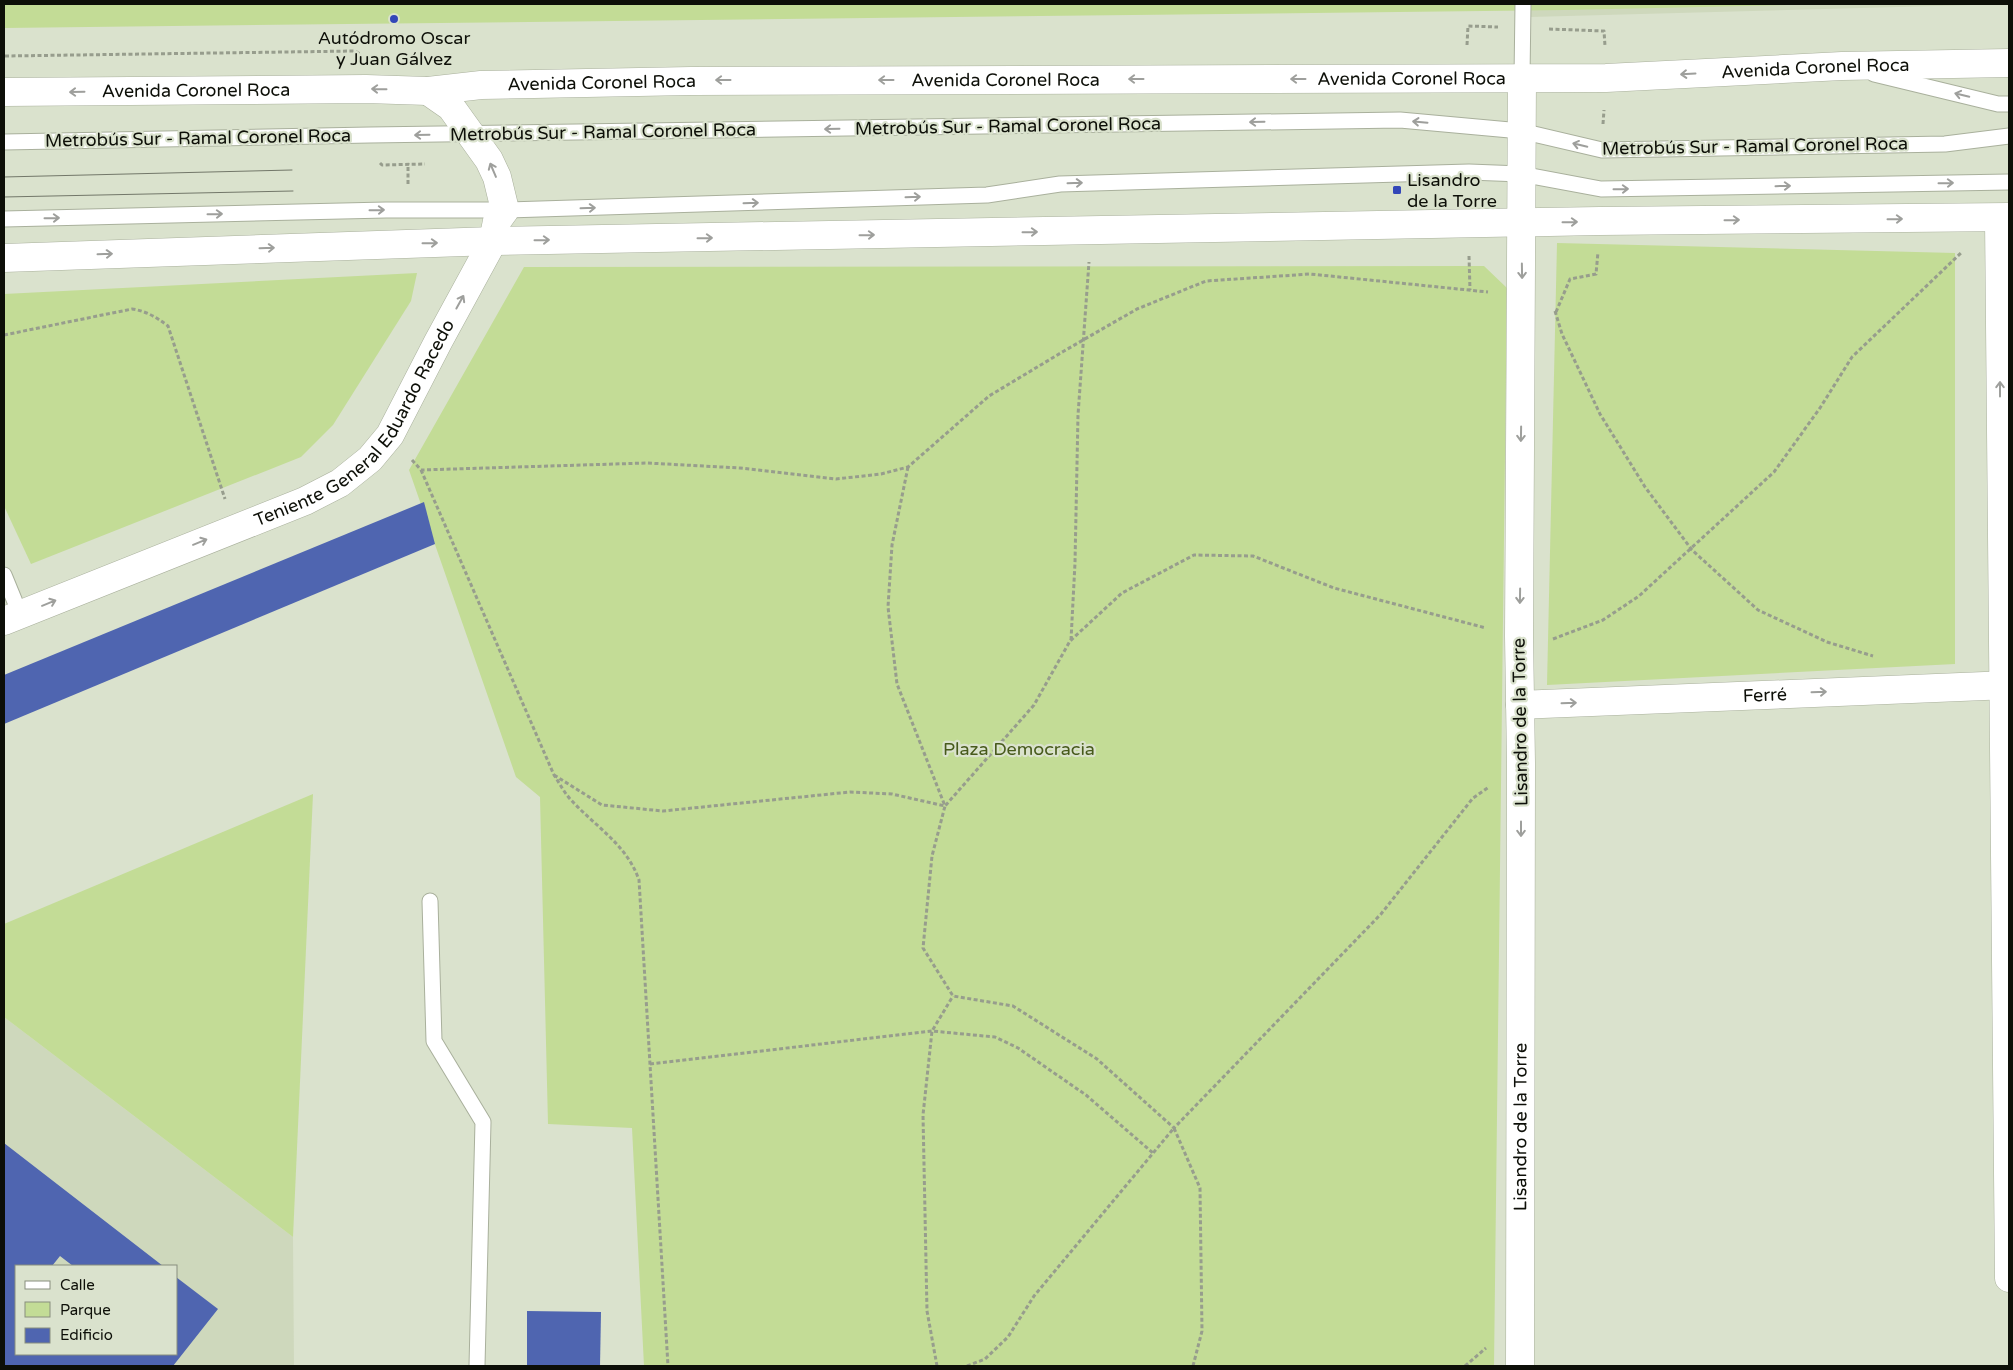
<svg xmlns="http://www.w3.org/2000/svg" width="2013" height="1370" font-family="'Varela Round',sans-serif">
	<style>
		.built { fill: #ced8bc; fill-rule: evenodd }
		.green { fill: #c3dc96 }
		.building { fill: #4f65b0 }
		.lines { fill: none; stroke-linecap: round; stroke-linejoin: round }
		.service-casing { stroke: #a9b09c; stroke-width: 17 }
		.minor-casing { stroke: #a9b09c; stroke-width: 29 }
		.tertiary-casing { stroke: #a9b09c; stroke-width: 29 }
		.secondary-casing { stroke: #a9b09c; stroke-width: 29 }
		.path { stroke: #979d8d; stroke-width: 3; stroke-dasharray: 4 2.5; stroke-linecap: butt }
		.service { stroke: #fff; stroke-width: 15 }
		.minor { stroke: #fff; stroke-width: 28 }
		.tertiary { stroke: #fff; stroke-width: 28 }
		.secondary { stroke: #fff; stroke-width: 28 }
		.tram { stroke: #727769; stroke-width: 1 }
		.oneway { stroke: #9e9f9c }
		.poi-dot { fill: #3246b8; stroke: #dae2cd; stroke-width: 2 }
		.labels { text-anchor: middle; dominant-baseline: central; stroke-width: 4.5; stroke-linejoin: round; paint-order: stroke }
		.poi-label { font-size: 18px; fill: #0d0f08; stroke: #dae2cd }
		.street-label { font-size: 18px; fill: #0d0f08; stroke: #dae2cd }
		.park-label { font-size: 18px; fill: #475a1b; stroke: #dae2cd }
	</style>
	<rect width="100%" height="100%" fill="#dae2cd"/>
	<!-- built -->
	<g class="built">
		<polygon points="1530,4 2009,4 1530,17"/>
		<path d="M4,1017L293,1237L294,1366H4ZM16,1266H176V1354H16Z"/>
	</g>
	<!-- green -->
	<g class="green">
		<polygon points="4,4 1831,4 1565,10 4,28"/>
		<polygon points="1557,243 1955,253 1955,664 1547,685"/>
		<polygon points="1484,266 1507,288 1494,1366 644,1366 632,1128 548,1124 540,797 516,777 409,470 524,267"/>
		<polygon points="417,273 411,301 333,425 301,457 31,564 4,506 4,294"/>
		<polygon points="313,794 293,1237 4,1017 4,924"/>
	</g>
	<!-- building -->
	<g class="building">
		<polygon points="424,502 435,544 4,724 4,675"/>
		<polygon points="4,1143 163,1266 73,1266 60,1256 52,1266 16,1266 16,1354 176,1354 176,1277 218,1309 173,1366 4,1366"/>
		<polygon points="527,1311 601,1312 600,1366 527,1366"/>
	</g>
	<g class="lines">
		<defs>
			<g id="service">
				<polyline points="1874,74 1998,104 2009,104"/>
				<polyline points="1522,78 1523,4"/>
				<polyline points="4,142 370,135 1400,120 1521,131 1602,150 1945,144 2009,136"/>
				<polyline points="4,219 386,210 505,210 987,195 1060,184 1469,172 1521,174 1601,189 2009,182"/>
				<polyline points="4,575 20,614"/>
				<polyline points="430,901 434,1041 483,1122 477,1366"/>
			</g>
			<g id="minor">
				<polyline points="1999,218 2009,1278"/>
				<path id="s1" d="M4,621L305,501L340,483L370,459L390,435L438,342L493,241L497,221L505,210L497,177L489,160L451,107L428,91"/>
				<path id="s2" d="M1520,705L2009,685"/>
			</g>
			<g id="tertiary">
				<path id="s3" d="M1520,1366L1521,763L1519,636L1522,78"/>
			</g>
			<g id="secondary">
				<path id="s4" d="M4,92L366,89L428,91L481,85L691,81L1606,78L1842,66L2009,63"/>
				<polyline points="4,258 493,241 1600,221 2009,217"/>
			</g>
		</defs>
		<!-- service casing -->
		<use href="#service" class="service-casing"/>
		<!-- minor casing -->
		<use href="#minor" class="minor-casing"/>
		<!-- tertiary casing -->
		<use href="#tertiary" class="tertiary-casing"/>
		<!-- secondary casing -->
		<use href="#secondary" class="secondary-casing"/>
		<!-- path -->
		<g class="path">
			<polyline points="1549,29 1604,31 1605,46"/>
			<polyline points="1467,45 1468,26 1498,27"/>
			<polyline points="5,56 355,51 360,54"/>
			<polyline points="1603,124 1604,110"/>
			<polyline points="380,163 382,165 425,164"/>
			<polyline points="408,184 408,163"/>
			<polyline points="1469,256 1470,290"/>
			<polyline points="1555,311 1562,334 1600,414 1645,487 1692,550 1758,610 1827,642 1873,656"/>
			<polyline points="1556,312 1570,279 1596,274 1598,252"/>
			<path d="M4,335L132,309C146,311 156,317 168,326L225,499"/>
			<polyline points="412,460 421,470 647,463 740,468 836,479 881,474 908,467 989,396 1064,351 1137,309 1206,281 1310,274 1488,292"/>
			<polyline points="908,467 892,545 888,607 897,684 945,806 932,856 923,948 953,996 1013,1006 1097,1059 1174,1128 1381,914 1473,798 1489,787"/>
			<path d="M421,470L554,775C560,784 565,794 572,801C596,827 627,845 639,880L668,1366"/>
			<polyline points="1553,639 1603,620 1639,596 1774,472 1820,408 1852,357 1962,252"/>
			<polyline points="1071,640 1075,563 1078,415 1089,262"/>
			<polyline points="554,775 602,805 663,811 850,792 892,794 945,806 1034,705 1070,641 1122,593 1194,555 1253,556 1334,588 1486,628"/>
			<polyline points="650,1064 932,1031 995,1037 1018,1048 1086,1095 1153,1153"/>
			<polyline points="937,1366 927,1311 923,1115 932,1031 953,996"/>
			<polyline points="967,1366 985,1359 1008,1337 1034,1296 1174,1128 1200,1188 1202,1331 1193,1366"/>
			<polyline points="1465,1366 1486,1348"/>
		</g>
		<!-- service -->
		<use href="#service" class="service"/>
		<!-- minor -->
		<use href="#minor" class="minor"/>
		<!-- tertiary -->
		<use href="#tertiary" class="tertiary"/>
		<!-- secondary -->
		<use href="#secondary" class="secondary"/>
		<!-- tram -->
		<g class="tram">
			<polyline points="4,177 292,170"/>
			<polyline points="4,197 293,191"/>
		</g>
	</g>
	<!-- one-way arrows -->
	<defs><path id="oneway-shaft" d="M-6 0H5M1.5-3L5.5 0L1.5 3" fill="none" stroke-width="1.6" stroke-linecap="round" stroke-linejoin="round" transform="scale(1.25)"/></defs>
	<g class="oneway">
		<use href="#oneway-shaft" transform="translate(1688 74) rotate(177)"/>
		<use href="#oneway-shaft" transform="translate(1136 79) rotate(180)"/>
		<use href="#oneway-shaft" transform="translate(1298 79) rotate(180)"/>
		<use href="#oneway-shaft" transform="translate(723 80) rotate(180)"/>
		<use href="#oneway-shaft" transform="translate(886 80) rotate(180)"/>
		<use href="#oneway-shaft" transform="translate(379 89) rotate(-179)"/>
		<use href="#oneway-shaft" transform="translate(77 92) rotate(179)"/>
		<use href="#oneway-shaft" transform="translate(1962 95) rotate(-166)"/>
		<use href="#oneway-shaft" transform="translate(1257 122) rotate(179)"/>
		<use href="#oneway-shaft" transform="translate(1420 122) rotate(-175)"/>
		<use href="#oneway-shaft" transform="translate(832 129) rotate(179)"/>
		<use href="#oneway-shaft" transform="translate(422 135) rotate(179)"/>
		<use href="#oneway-shaft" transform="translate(1580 145) rotate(-167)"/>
		<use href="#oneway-shaft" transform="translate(493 170) rotate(-113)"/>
		<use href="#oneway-shaft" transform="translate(1075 183) rotate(-2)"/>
		<use href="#oneway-shaft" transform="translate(1946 183) rotate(-1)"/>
		<use href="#oneway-shaft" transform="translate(1783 186) rotate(-1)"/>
		<use href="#oneway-shaft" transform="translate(1621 189) rotate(-1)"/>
		<use href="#oneway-shaft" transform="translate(913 197) rotate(-2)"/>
		<use href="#oneway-shaft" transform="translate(751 203) rotate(-2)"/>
		<use href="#oneway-shaft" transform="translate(588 208) rotate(-2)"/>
		<use href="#oneway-shaft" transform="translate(377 210) rotate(-1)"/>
		<use href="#oneway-shaft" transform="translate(215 214) rotate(-1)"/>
		<use href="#oneway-shaft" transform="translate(52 218) rotate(-1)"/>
		<use href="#oneway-shaft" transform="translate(1895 219) rotate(-1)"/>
		<use href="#oneway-shaft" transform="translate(1732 220) rotate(-1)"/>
		<use href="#oneway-shaft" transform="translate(1570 222) rotate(-1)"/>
		<use href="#oneway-shaft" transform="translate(1030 232) rotate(-1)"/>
		<use href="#oneway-shaft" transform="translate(867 235) rotate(-1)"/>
		<use href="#oneway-shaft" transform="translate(705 238) rotate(-1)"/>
		<use href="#oneway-shaft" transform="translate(542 240) rotate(-1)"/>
		<use href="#oneway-shaft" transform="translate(430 243) rotate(-1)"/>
		<use href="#oneway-shaft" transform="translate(267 248) rotate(-2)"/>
		<use href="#oneway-shaft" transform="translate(105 254) rotate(-2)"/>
		<use href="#oneway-shaft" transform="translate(1522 271) rotate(89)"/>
		<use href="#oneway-shaft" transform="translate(460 302) rotate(-61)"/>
		<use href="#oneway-shaft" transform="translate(2000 389) rotate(-90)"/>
		<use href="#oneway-shaft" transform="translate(1521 434) rotate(91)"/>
		<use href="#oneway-shaft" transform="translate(200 542) rotate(-22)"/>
		<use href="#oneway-shaft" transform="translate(1520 596) rotate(91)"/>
		<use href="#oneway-shaft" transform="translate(49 603) rotate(-22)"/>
		<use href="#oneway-shaft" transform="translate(1819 692) rotate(-2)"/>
		<use href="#oneway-shaft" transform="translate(1569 703) rotate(-2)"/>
		<use href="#oneway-shaft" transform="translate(1521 829) rotate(90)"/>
	</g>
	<!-- markers -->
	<g class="poi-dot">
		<circle cx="394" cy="19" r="5"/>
		<rect x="1392" y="185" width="10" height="10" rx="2.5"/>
	</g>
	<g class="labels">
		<!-- poi labels -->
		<g class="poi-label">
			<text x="394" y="38">Autódromo Oscar<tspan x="394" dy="21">y Juan Gálvez</tspan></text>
			<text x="1407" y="180" text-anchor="start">Lisandro<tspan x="1407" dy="21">de la Torre</tspan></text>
		</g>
		<!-- street labels -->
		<g class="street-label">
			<text stroke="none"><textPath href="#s4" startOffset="1812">Avenida Coronel Roca</textPath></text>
			<text stroke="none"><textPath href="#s4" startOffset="1408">Avenida Coronel Roca</textPath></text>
			<text stroke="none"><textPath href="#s4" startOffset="1002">Avenida Coronel Roca</textPath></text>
			<text stroke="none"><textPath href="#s4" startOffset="598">Avenida Coronel Roca</textPath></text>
			<text stroke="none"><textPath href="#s4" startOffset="192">Avenida Coronel Roca</textPath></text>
			<text transform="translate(1008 126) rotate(-1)">Metrobús Sur - Ramal Coronel Roca</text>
			<text transform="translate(603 132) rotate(-1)">Metrobús Sur - Ramal Coronel Roca</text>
			<text transform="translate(198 138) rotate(-1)">Metrobús Sur - Ramal Coronel Roca</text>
			<text transform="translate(1755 146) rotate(-1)">Metrobús Sur - Ramal Coronel Roca</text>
			<text stroke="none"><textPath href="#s1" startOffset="416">Teniente General Eduardo Racedo</textPath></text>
			<text stroke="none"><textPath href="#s2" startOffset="245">Ferré</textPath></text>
			<text transform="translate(1520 722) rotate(-91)">Lisandro de la Torre</text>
			<text stroke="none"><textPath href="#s3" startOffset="239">Lisandro de la Torre</textPath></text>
		</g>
		<!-- park labels -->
		<g class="park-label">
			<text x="1019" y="749">Plaza Democracia</text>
		</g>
	</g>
	<!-- border -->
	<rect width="2013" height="1370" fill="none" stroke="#0d0f08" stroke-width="10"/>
	<!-- legend -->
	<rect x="15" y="1265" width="162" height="90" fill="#dae2cd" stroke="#888e7e"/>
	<rect x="25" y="1281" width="25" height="8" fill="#ffffff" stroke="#888e7e"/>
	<text x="60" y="1290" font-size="15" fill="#0d0f08">Calle</text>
	<rect x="25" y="1302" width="25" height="15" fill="#c3dc96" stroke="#888e7e"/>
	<text x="60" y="1315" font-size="15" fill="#0d0f08">Parque</text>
	<rect x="25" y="1328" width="25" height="15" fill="#4f65b0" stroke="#888e7e"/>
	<text x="60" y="1340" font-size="15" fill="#0d0f08">Edificio</text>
</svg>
